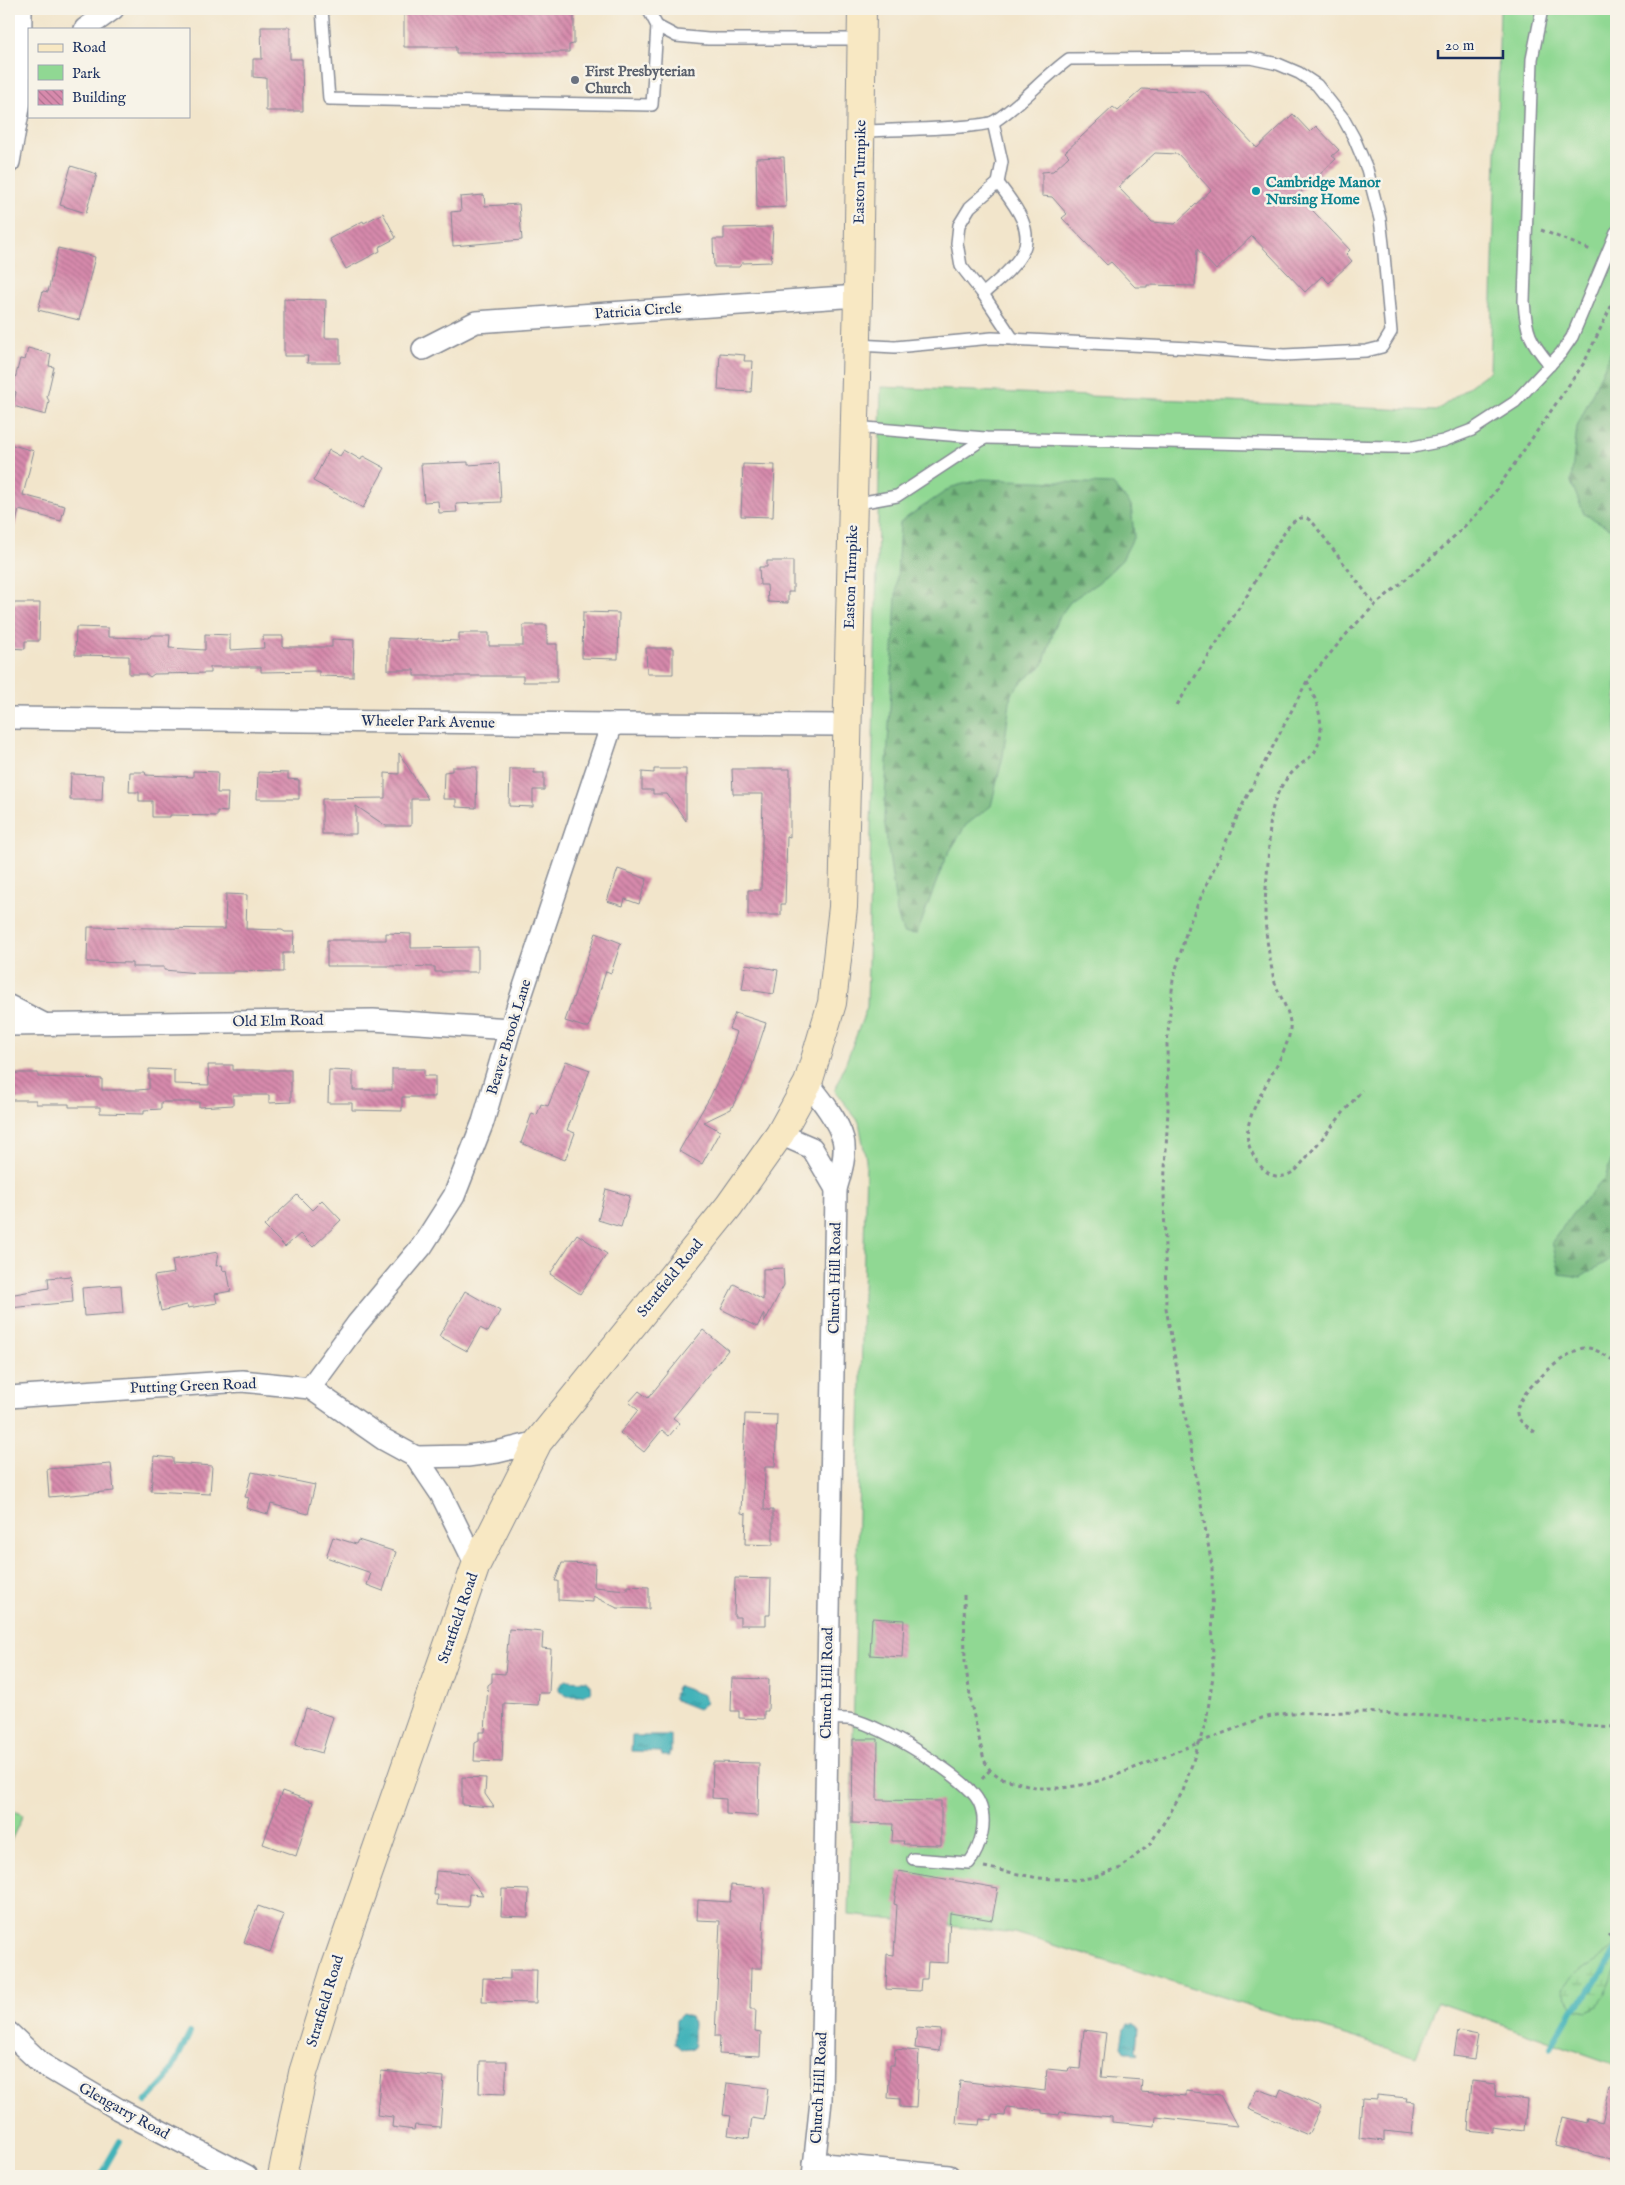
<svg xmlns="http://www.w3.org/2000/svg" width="1625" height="2185" font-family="'IM FELL English',serif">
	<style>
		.green { fill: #90d893; stroke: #568478 }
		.forest { fill: url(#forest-firs); stroke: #48746e }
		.wetland { fill: url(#wetland-marsh); stroke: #568478 }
		.water { fill: url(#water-ripples); stroke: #2f718c }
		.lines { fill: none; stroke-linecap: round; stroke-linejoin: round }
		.stream { stroke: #43b3b9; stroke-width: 6 }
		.building { fill: url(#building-back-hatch); fill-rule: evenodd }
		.service-casing { stroke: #868a94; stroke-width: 14 }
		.minor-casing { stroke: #868a94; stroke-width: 24 }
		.secondary-casing { stroke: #868a94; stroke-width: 30 }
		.path { stroke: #868a94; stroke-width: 3; stroke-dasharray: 4 4; stroke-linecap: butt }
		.service { stroke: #fff; stroke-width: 11 }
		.minor { stroke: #fff; stroke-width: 21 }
		.secondary { stroke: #f8e8c3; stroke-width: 28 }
		.worship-dot { fill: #6b7280; stroke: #f7f3e8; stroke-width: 2 }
		.culture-dot { fill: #0f9aa8; stroke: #f7f3e8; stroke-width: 2 }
		.labels { text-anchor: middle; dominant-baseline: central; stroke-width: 5; stroke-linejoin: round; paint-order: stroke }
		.worship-label { font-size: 15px; font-weight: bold; fill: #5b616d; stroke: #f7f3e8; text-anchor: start }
		.street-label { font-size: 15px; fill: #1b2f5e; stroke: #f7f3e8 }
		.culture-label { font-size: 15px; font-weight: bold; fill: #0d838f; stroke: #f7f3e8; text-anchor: start }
	</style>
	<defs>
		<pattern id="forest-firs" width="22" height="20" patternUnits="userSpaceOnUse" patternTransform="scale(1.25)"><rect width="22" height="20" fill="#74b87d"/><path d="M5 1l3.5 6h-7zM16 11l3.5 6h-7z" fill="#5e966a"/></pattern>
		<pattern id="wetland-marsh" width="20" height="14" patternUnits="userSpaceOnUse" patternTransform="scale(1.25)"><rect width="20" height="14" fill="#90d893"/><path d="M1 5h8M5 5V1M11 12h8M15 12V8" fill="none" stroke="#7cba81"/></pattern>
		<pattern id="water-ripples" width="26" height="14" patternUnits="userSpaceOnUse" patternTransform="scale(1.25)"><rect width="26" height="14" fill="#43b3b9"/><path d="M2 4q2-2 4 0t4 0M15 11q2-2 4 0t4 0" fill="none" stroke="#37929a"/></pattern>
		<pattern id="building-back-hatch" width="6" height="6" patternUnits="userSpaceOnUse" patternTransform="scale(1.25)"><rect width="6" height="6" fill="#d78aac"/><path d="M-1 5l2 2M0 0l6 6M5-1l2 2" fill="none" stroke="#ae718f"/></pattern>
	</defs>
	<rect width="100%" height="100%" fill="#f7f3e8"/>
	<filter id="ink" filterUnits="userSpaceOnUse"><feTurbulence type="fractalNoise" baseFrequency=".02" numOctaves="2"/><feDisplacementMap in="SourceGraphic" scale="10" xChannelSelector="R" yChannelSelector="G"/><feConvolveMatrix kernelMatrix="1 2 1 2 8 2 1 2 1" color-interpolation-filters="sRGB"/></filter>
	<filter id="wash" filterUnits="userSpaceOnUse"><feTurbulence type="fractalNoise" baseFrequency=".0096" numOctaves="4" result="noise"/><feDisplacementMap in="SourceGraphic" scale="20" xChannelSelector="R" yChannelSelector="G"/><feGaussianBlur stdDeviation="1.12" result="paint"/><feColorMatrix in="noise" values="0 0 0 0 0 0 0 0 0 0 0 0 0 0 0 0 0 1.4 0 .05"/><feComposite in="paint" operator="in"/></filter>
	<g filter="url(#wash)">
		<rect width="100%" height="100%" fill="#f2e5cb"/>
		<!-- green -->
		<g class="green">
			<polygon points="1500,9 1616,9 1616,2065 1437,2002 1416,2057 1015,1933 849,1915 866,1160 859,1122 835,1091 867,1007 881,387 1436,411 1490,371"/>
			<polygon points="9,1809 23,1815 9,1845"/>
		</g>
		<!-- forest -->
		<g class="forest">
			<polygon points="1616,341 1616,526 1614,530 1584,514 1571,482 1577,427"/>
			<polygon points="982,479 1112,484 1131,505 1134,536 1122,560 1099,582 1071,601 1057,620 1043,665 1024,680 1011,694 1003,756 991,806 966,825 945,859 917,934 903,933 897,913 884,818 900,522 952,487"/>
			<polygon points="1616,1146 1616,1256 1581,1277 1560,1274 1552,1242 1573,1213 1605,1178"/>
		</g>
		<!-- wetland -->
		<path class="wetland" d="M1616,1945V1969L1605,1996L1596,2007L1588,2011L1573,2008L1563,1991C1568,1973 1603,1958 1616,1945Z"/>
		<!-- water -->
		<g class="water">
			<polygon points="565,1680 586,1681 590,1685 591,1692 583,1696 567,1696 559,1690 559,1686"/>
			<polygon points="678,1686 704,1695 706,1703 698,1709 675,1700 673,1697"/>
			<polygon points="632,1736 671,1736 671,1752 669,1752 669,1756 662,1756 661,1752 631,1751"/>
			<polygon points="682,2014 690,2017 693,2023 693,2042 695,2044 693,2049 690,2048 682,2049 675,2043 676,2020"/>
			<polygon points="1129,2024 1135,2025 1138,2029 1136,2050 1138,2053 1134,2055 1132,2052 1125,2052 1121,2046 1124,2029"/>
		</g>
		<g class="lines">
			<!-- stream -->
			<g class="stream">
				<polyline points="1551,2047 1573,2008 1588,1994 1616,1950"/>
				<polyline points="146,2102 167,2079 190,2033"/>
				<polyline points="100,2176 120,2141"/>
			</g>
		</g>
		<g id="blocks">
			<!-- building -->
			<g class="building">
				<polygon points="404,9 569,9 570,12 574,12 574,44 569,45 569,52 456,53 456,47 404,47"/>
				<polygon points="261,27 290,27 290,59 302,59 303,111 266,111 266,78 253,77 253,59 262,59"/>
				<path d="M1142,89L1204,92L1257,148L1293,114L1310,132L1316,126L1339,150L1332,156L1336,159L1298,195L1350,250L1346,254L1352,261L1329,283L1322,276L1305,292L1252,236L1216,270L1197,249L1195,286L1147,285V287H1135L1111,262L1107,265L1062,218L1067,214L1052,197L1042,196V172L1053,171L1069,156L1065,152L1113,107L1118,111ZM1155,153L1178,154L1211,190L1175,224L1152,222L1118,187Z"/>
				<polygon points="784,157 786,207 757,208 756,158"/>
				<polygon points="71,166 97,174 86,213 60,205"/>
				<polygon points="484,195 485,206 519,204 522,240 453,246 451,212 461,211 460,197"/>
				<polygon points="383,213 396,238 379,247 380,251 346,269 329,239 363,221 364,223"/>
				<polygon points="773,227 771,262 742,263 739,267 714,267 713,239 724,239 724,228"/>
				<polygon points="58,248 95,257 79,320 38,310 43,291 48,292"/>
				<polygon points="284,299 326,300 325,338 340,338 340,363 307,363 308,356 284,356"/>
				<polygon points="28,348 51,354 49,366 54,367 47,397 49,401 46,415 13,406 16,392 12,391 20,359 25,360"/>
				<polygon points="720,353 745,355 744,361 753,361 751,392 718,390"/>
				<polygon points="9,444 34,451 23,495 65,506 61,521 19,510 15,526 9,525"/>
				<polygon points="329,450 340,456 344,450 361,460 363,456 385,468 363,508 313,481"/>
				<polygon points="468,462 468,465 499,463 501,502 456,504 457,512 439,513 438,501 424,502 421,464"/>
				<polygon points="743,464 775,465 773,517 741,516"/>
				<polygon points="767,561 793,561 793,592 788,592 788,603 768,602 767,585 760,585 759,567 767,567"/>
				<polygon points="9,603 40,603 39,641 25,641 25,649 9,648"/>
				<polygon points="583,612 619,613 618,659 582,658"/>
				<polygon points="523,625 547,625 547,644 557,644 557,682 523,682 523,676 414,676 414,670 388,670 388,638 459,641 459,633 489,633 489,646 523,646"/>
				<polygon points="76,627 108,628 108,637 148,638 152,635 170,635 169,648 205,650 205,634 230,635 230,650 264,648 263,636 283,636 283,647 332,647 332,639 354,640 353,677 319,676 319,671 261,672 261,667 210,667 210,673 154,674 150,677 146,674 129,674 129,656 75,655"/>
				<polygon points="646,648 673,648 673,674 647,674"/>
				<polygon points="399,753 428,799 411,799 411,826 386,826 356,806 356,834 322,834 322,799 385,798 385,773 399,774"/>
				<polygon points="452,767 477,767 476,808 456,807 456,799 443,799 444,772 452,771"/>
				<polygon points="510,769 534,769 534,773 544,773 544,790 533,790 533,807 509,806"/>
				<polygon points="654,769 686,769 686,821 667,794 653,794 653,790 642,790 642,772 654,773"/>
				<polygon points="732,769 790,769 790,837 787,836 785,904 781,904 781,915 748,915 748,890 761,890 763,794 733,794"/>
				<polygon points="193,771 218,772 217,793 228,793 227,812 217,811 217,816 170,815 170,817 152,817 152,801 139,801 139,792 129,792 130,772 145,772 146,775 193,777"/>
				<polygon points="258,772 288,773 288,779 299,780 299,799 257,799"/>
				<polygon points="71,774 103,775 102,800 70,800"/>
				<polygon points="618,869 647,879 639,904 625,899 623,906 607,901"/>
				<polygon points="226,894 247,895 246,929 282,930 285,932 294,932 293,953 283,953 283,972 233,971 233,973 198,973 164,970 164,967 132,967 132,963 87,962 88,927 225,929"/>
				<polygon points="386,933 411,934 411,948 478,947 478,972 435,972 435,967 391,966 327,966 327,940 386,940"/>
				<polygon points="596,933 621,943 611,973 606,971 589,1027 584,1027 565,1021"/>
				<polygon points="746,964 778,970 774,994 742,989"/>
				<polygon points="735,1013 766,1023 750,1072 731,1109 704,1122 720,1131 702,1164 679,1151 710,1097 728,1059 737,1032 729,1029"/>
				<polygon points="566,1061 590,1070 567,1130 575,1133 565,1160 521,1143 532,1113 537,1115 541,1104 548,1106"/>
				<polygon points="208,1065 233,1065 233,1070 291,1070 291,1102 269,1103 269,1095 233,1095 233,1105 199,1107 199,1102 161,1102 161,1109 144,1110 144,1114 100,1113 100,1107 69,1107 69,1104 36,1104 36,1100 9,1100 9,1073 38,1073 38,1077 102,1079 102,1090 138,1090 149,1089 149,1069 174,1070 174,1084 209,1085"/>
				<polygon points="392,1069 424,1069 424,1076 435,1076 435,1097 402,1097 402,1111 352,1110 352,1103 328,1103 329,1070 353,1071 353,1090 392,1090"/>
				<polygon points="606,1189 630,1196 621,1227 598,1220"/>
				<polygon points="297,1195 312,1210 322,1200 341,1220 313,1247 300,1234 285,1247 264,1226"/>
				<polygon points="577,1234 607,1254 580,1294 550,1274"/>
				<polygon points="218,1252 216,1266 222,1265 223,1271 227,1270 231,1291 215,1294 217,1303 188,1308 187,1305 161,1311 154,1276 174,1273 172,1260"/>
				<polygon points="783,1268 784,1285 764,1323 764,1314 757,1327 721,1309 734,1284 763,1300 763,1269"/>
				<polygon points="71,1276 73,1302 9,1308 9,1295 49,1288 48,1278"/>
				<polygon points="121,1285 123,1313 84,1316 82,1288"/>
				<polygon points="465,1291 500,1311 488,1332 480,1328 467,1351 439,1336"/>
				<polygon points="703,1330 728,1350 673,1418 680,1423 669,1436 662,1430 644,1452 620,1433 638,1410 629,1402 639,1391 648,1398"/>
				<polygon points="745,1414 777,1415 775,1467 765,1467 764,1510 773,1510 773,1545 745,1544 746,1514 741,1513"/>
				<polygon points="154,1456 173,1458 173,1463 212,1466 210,1494 151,1491"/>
				<polygon points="111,1464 114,1491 49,1497 47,1469"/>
				<polygon points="252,1472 315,1485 308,1514 271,1504 268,1514 246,1508 249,1498 245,1497"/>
				<polygon points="333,1537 356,1544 358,1540 396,1552 383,1591 367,1585 371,1573 326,1557"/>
				<polygon points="562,1563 595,1564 594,1587 627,1590 627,1586 649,1587 649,1609 617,1608 593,1596 593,1602 558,1600 558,1581 555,1581"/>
				<polygon points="735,1578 771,1579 770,1615 766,1615 766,1625 740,1625 740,1617 734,1617"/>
				<polygon points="872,1618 904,1620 902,1657 870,1655"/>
				<polygon points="509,1629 543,1632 542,1648 551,1649 549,1693 539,1693 538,1705 504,1703 502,1762 474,1761 475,1743 479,1741 479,1732 485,1732 488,1685 492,1682 492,1673 505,1674"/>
				<polygon points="732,1678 769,1679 768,1711 764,1711 764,1719 739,1718 739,1711 731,1711"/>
				<polygon points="306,1708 333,1717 322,1753 295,1745"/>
				<polygon points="853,1739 878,1739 877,1800 941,1801 941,1845 903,1844 904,1841 892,1841 893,1824 852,1823"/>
				<polygon points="713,1762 759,1763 758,1816 726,1814 726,1799 712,1798"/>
				<polygon points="462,1777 486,1778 485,1794 494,1807 462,1805"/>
				<polygon points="282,1791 313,1802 296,1856 263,1844"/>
				<polygon points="436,1871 467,1873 483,1895 469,1894 468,1907 437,1905 438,1895 434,1895"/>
				<polygon points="899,1871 998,1888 992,1920 950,1913 948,1963 928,1962 927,1979 921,1979 920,1991 886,1989 887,1954 894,1955 897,1905 894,1904"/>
				<polygon points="731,1885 765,1888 762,1968 751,1968 750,2009 756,2009 755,2031 761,2032 760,2056 719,2054 720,2036 715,2036 720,1921 697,1920 698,1900 730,1902"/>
				<polygon points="502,1889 529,1890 528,1917 501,1916"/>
				<polygon points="258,1906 284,1915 270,1952 244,1942"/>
				<polygon points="510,1970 537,1970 536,2003 482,2002 483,1978 510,1979"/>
				<polygon points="917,2028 941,2030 939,2051 915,2048"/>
				<polygon points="1084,2030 1106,2033 1101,2077 1142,2080 1141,2092 1186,2096 1186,2091 1220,2095 1237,2126 1156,2117 1155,2126 1135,2124 1112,2122 1112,2117 1060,2112 1059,2115 1042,2113 1042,2110 1006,2107 1005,2116 992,2115 992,2120 980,2119 979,2125 956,2123 960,2081 1045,2091 1047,2069 1068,2071 1069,2068 1080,2069"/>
				<polygon points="1458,2031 1478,2035 1474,2059 1454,2056"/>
				<polygon points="895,2049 919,2051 916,2108 900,2107 900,2099 888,2098 890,2065 894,2065"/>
				<polygon points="480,2061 507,2061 505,2094 479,2093"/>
				<polygon points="381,2071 444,2077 440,2127 415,2125 414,2130 392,2127 393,2117 377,2115"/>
				<polygon points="1472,2081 1496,2084 1495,2096 1527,2100 1524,2131 1493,2127 1493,2133 1468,2130"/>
				<polygon points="727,2083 768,2088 764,2120 752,2118 749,2138 728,2135 731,2116 723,2115"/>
				<polygon points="1610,2088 1616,2089 1616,2158 1611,2157 1610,2159 1556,2146 1563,2117 1586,2123 1587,2118 1602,2122"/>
				<polygon points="1257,2089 1278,2096 1281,2089 1321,2107 1308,2135 1248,2109"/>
				<polygon points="1377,2095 1407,2098 1406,2101 1415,2102 1412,2134 1384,2131 1384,2141 1359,2138 1362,2098 1377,2099"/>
			</g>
		</g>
	</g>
	<g filter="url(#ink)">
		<use href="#blocks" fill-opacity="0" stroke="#868a94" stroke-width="1"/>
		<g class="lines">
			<defs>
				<g id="service">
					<polyline points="322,9 329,99 652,105 657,26 648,9"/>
					<path d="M1542,9L1532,59L1524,301C1526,333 1530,341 1550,365"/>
					<polyline points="657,26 676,36 708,39 862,39"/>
					<polyline points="993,122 1002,162 998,183 970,207 959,225 957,243 961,266 983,294 1013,339"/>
					<path d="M983,294C996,282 1012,270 1021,255C1037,230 1012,202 998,183"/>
					<path d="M857,345L895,347L992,338L1190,348L1284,355L1366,351L1382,347L1391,332L1383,244L1380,219L1367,169L1354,138L1343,118L1317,85L1299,73L1278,64L1250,58L1069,59C1043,78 1020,105 995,121C982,129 883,130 861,131"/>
					<polyline points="854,427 985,438 1390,447 1413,447 1443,441 1472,430 1515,402 1561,353 1572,337 1616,232"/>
					<polyline points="853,504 897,496 985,438"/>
					<path d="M827,1719C835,1719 845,1718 853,1720C880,1725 968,1778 979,1802C988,1821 981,1847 969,1863L913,1859"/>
				</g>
				<g id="minor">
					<polyline points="85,29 113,9"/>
					<polyline points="9,162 20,102 21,9"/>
					<polyline points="423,349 476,322 858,296"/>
					<polyline points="9,718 612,724 847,725"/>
					<polyline points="9,1006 42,1023"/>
					<polyline points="9,1025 373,1020 510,1029"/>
					<path d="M808,1083C820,1098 838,1120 843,1139C847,1154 840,1175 836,1189L821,2101L813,2176"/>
					<polyline points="780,1134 812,1148 836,1189"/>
					<polyline points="310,1388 357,1324 422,1246 454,1196 483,1122 510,1029 612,724"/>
					<polyline points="9,1397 242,1381 310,1388 383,1439 416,1457 441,1494 476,1565"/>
					<polyline points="416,1457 467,1456 497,1452 538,1442"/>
					<polyline points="9,2033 42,2064 118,2109 247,2176"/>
					<polyline points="814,2163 949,2176"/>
				</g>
				<polyline id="secondary" points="282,2176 303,2073 336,1966 476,1565 538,1442 729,1206 780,1134 808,1083 832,1003 843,907 858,296 862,9"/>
			</defs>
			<!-- service casing -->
			<use href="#service" class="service-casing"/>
			<!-- minor casing -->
			<use href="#minor" class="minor-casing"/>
			<!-- secondary casing -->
			<use href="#secondary" class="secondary-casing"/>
			<!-- path -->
			<g class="path">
				<polyline points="1541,230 1591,250"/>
				<path d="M1307,681C1318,702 1328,732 1314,753C1309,759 1302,763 1297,768C1282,781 1274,797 1271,817C1269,832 1269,847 1268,862C1267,878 1265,895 1265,911C1265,932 1269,955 1273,975C1276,993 1292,1011 1290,1029C1288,1062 1235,1116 1250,1148C1259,1169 1275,1187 1297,1169L1362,1090"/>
				<polyline points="1177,705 1248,594 1268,557 1291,523 1301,518 1307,518 1314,524 1375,605"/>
				<path d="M1535,1432C1528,1427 1518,1422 1517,1413C1514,1395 1567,1350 1584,1348C1595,1347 1607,1357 1616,1362"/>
				<polyline points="964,1595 965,1662 972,1708 984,1760 990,1770 1001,1778 1039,1788 1062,1788 1088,1784 1114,1776 1262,1718 1288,1713 1361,1712 1616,1727"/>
				<polyline points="982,1779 990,1770"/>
				<polyline points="984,1867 1038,1878 1076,1880 1095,1877 1121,1868 1150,1844 1170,1813 1183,1791 1206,1722 1213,1676 1212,1566 1166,1308 1164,1189 1168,1110 1167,1044 1173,980 1188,926 1243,804 1307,681 1350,630 1375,605 1436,554 1478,513 1495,492 1584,363 1616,296"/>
				<polyline points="1608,1934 1616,1941"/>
			</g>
			<!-- service -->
			<use href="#service" class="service"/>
			<!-- minor -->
			<use href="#minor" class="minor"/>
			<!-- secondary -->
			<use href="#secondary" class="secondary"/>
		</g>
	</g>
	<!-- markers -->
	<circle class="worship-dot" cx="575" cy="80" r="5"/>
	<circle class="culture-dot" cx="1256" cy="191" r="5"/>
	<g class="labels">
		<!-- worship labels -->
		<g class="worship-label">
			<text x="585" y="71">First Presbyterian<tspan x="585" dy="17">Church</tspan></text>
		</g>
		<!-- street labels -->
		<g class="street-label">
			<text transform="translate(860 172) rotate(-89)">Easton Turnpike</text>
			<text transform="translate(638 311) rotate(-4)">Patricia Circle</text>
			<text transform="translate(851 577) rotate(-88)">Easton Turnpike</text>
			<text transform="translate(428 722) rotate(1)">Wheeler Park Avenue</text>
			<text transform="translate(278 1021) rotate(-1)">Old Elm Road</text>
			<text transform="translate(509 1037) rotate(-73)">Beaver Brook Lane</text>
			<text transform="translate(670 1278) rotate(-51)">Stratfield Road</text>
			<text transform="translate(835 1278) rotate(-89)">Church Hill Road</text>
			<text transform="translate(193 1386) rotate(-2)">Putting Green Road</text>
			<text transform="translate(458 1618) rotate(-71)">Stratfield Road</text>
			<text transform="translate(827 1683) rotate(-89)">Church Hill Road</text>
			<text transform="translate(325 2001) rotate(-73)">Stratfield Road</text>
			<text transform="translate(819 2088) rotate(-87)">Church Hill Road</text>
			<text transform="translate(124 2111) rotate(29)">Glengarry Road</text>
		</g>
		<!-- culture labels -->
		<g class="culture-label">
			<text x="1266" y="182">Cambridge Manor<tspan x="1266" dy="17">Nursing Home</tspan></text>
		</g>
	</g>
	<!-- margin -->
	<rect width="1625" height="2185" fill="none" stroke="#f7f3e8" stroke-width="30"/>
	<!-- legend -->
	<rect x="28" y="28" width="162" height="90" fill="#f7f3e8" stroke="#9fa5b1"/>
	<rect x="38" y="44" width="25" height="8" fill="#f8e8c3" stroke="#9fa5b1"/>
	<text x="72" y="52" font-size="15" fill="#1b2f5e">Road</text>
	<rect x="38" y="65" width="25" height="15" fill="#90d893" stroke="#9fa5b1"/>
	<text x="72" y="78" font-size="15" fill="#1b2f5e">Park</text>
	<rect x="38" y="90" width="25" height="15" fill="url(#building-back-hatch)" stroke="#9fa5b1"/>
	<text x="72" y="102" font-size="15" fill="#1b2f5e">Building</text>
	<!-- scale -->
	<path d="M1438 50v8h65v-8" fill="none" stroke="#1b2f5e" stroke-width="2.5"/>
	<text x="1445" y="50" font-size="15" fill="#1b2f5e" stroke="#f7f3e8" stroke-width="4" paint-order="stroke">20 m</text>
</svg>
